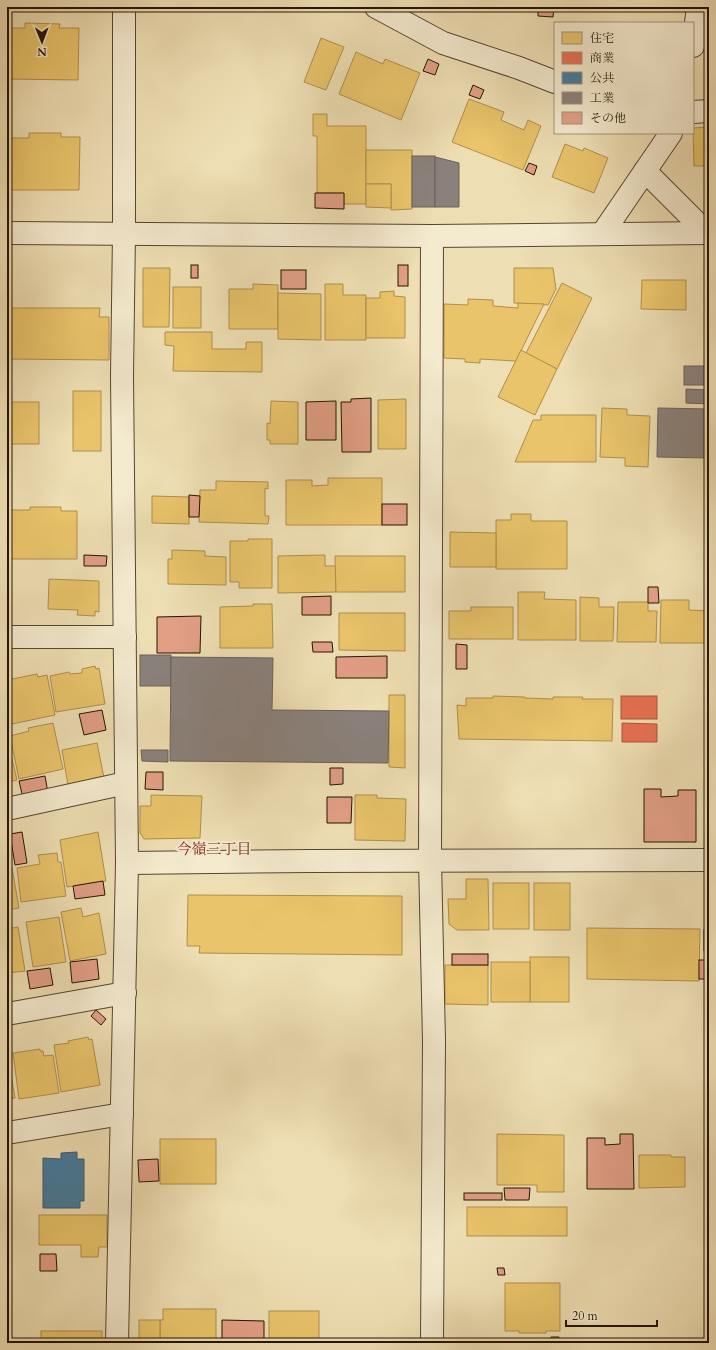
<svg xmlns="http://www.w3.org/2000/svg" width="716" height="1350" font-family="Cardo,'Noto Serif JP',serif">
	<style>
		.homes { fill: #e9c46a; stroke: #ae8f4a }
		.shops { fill: #e76f51; stroke: #ac5439 }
		.public { fill: #457b9d; stroke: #3b5c6e }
		.industry { fill: #8a817c; stroke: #6b6057 }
		.building { fill: #e29f86; stroke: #231400 }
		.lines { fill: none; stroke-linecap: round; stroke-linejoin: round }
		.street-casing { stroke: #56462d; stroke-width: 24 }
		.street { stroke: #f4eace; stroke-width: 22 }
		.labels { text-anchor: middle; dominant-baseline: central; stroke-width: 4; stroke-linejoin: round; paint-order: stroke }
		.neighbourhood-label { font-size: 15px; fill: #7a1f14; stroke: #f4eace }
	</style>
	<rect width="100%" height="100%" fill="#eedeb3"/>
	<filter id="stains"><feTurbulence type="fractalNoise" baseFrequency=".005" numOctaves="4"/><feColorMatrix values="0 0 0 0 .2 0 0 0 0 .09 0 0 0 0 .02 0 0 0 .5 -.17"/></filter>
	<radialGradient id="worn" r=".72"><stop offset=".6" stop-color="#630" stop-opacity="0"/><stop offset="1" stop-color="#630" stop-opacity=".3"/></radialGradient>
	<!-- homes -->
	<g class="homes">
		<polygon points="567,7 642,7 642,11"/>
		<polygon points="25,23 60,24 59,28 79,28 78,80 7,79 7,28 25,28"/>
		<polygon points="321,38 344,47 326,90 304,82"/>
		<polygon points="356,52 383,64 385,59 420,73 401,120 339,94"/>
		<polygon points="469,99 504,112 501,120 524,130 528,120 541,126 523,170 452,142"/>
		<polygon points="313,114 327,114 327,126 366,126 366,204 344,204 344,193 317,193 317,136 313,136"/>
		<polygon points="709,127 709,166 694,166 693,128"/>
		<polygon points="29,133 61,133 61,137 80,137 79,190 7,190 7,138 29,138"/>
		<polygon points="565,144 583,151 584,148 608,158 594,193 552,177"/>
		<polygon points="366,150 412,150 412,209 391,210 391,184 366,184"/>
		<polygon points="366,184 391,184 391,208 366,207"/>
		<polygon points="143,268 170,268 169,327 143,327"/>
		<polygon points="514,268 553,268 556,289 548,305 514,303"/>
		<polygon points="642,280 686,280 686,310 641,309"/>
		<polygon points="562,283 592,298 557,369 526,353"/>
		<polygon points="253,284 278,285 278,329 229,329 229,289 253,289"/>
		<polygon points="325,284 343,284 343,295 366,295 366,340 325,340"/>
		<rect x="173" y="287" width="28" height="41"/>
		<polygon points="394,291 394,296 405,297 405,338 366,338 366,298 380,298 380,292"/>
		<polygon points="278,293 321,294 321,340 278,339"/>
		<polygon points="468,299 493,300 493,306 518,308 518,303 544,304 516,361 480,359 480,363 465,362 465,359 444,358 444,304 468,305"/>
		<polygon points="7,308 100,308 99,317 109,317 109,360 7,359"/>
		<polygon points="165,332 212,332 212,349 246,349 246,342 262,342 262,372 173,371 174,346 165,345"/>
		<polygon points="521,350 557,369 535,415 498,397"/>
		<rect x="73" y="391" width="28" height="60"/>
		<polygon points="406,399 406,449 378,449 378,400"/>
		<polygon points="271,401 298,402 298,444 270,444 270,440 267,440 267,423 270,424"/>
		<rect x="7" y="402" width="32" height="42"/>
		<polygon points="602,408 627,409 627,415 650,416 648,467 625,466 625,458 600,457"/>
		<polygon points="541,415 596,415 596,462 515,462 533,420 541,420"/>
		<polygon points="328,478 382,478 382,525 286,525 286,480 312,480 312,486 328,485"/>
		<polygon points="216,481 268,482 268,489 265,488 265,516 269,516 268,524 199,522 200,490 216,490"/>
		<polygon points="152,496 189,497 189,524 152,523"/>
		<polygon points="30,507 61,507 61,511 77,511 77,559 7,559 7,510 30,510"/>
		<polygon points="511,514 531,514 531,521 567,521 567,569 496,569 496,520 511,520"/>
		<polygon points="450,532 496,533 496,567 450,567"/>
		<polygon points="248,539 272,539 272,588 239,588 239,582 230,582 230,541 248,541"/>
		<polygon points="172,550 205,551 205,556 226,557 226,585 168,584 168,559 172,559"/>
		<polygon points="325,555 325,566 336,566 336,592 278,593 278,556"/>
		<polygon points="335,556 405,556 405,592 336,592"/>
		<polygon points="49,579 99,581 99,612 95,611 95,616 77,615 78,610 48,609"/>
		<polygon points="518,592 545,592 544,599 576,600 576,640 518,640"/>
		<polygon points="580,597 599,598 599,607 614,607 613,641 580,641"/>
		<polygon points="661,600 689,600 689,610 709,611 709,643 660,643"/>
		<polygon points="618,602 648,602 648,611 657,611 656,642 617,642"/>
		<polygon points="253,604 272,604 273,648 220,648 220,607 253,606"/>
		<polygon points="471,607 513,607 513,639 449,639 449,611 471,611"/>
		<polygon points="339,613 405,613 405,651 339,650"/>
		<polygon points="95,666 96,669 99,668 105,704 56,712 50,676 69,672 70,674 82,673 82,669"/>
		<polygon points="37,674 38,677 47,675 55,715 7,725 7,680"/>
		<polygon points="389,695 405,695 405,768 389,767"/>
		<polygon points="493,696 525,697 525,698 553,699 553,697 583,697 582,699 613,699 612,741 459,739 457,705 466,706 466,698 493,698"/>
		<polygon points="53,723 63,769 19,779 10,736 29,731 28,728"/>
		<polygon points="7,742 8,742 17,780 7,782"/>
		<polygon points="97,743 104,778 68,785 62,750"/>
		<polygon points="151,795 202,796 200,838 144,839 140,833 140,806 151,806"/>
		<polygon points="355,795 377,795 377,798 406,799 405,841 355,840"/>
		<polygon points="98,832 106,881 67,887 60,840"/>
		<polygon points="57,853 58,862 61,862 66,896 21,902 17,868 40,864 38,855"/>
		<polygon points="11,862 19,908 7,910 7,863"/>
		<polygon points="466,879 488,879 489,930 457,930 449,924 448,899 466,899"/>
		<rect x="493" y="883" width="36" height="46"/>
		<rect x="534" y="883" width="36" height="47"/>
		<polygon points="188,895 402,896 402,955 199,953 200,946 187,946"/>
		<polygon points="81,908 83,917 99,913 106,954 70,961 61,912"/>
		<polygon points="59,917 66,962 33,967 26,922"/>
		<polygon points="18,927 25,971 7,973 7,929"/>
		<polygon points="587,928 700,929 699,981 587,979"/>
		<rect x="530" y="957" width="39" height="45"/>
		<rect x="491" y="962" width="39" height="40"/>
		<polygon points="445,965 488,965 488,1005 445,1004"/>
		<polygon points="88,1037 89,1040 92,1039 100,1085 61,1092 54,1045 69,1043 68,1041"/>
		<polygon points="40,1049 40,1051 43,1051 44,1056 53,1055 59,1093 19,1099 13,1053"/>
		<polygon points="7,1056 8,1056 15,1098 7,1099"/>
		<polygon points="497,1134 564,1135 564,1192 537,1192 537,1185 497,1185"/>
		<rect x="160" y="1139" width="56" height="45"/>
		<polygon points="639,1155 671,1155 671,1157 685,1157 685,1187 639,1188"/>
		<rect x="467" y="1207" width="100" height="29"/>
		<polygon points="39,1215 107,1215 107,1247 99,1247 98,1257 81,1257 81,1245 39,1245"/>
		<polygon points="505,1283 560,1283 560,1331 546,1331 546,1333 519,1333 519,1331 505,1331"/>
		<polygon points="163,1309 216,1309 216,1343 160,1343 160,1320 163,1320"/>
		<rect x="269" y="1311" width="50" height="32"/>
		<rect x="139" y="1320" width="21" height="23"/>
		<rect x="41" y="1331" width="61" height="12"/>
	</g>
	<!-- shops -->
	<g class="shops">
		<rect x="621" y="696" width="36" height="23"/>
		<polygon points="622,723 657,724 657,742 622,742"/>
	</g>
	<!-- public -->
	<polygon class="public" points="77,1152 77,1159 84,1159 84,1201 80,1201 80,1208 43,1208 43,1158 61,1159 61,1153"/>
	<!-- industry -->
	<g class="industry">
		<rect x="412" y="156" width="23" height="51"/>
		<polygon points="435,157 459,163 459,207 435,207"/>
		<rect x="684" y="366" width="25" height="19"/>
		<polygon points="686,389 709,390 709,404 686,403"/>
		<polygon points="658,408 709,409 709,458 657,457"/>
		<rect x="140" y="655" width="31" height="31"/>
		<polygon points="171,657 273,658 272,710 389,711 388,763 170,761"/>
		<polygon points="141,750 168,750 168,762 142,761"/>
	</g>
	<!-- building -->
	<g class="building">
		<polygon points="538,7 554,7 553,17 538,16"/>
		<polygon points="428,59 439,64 435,75 423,71"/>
		<polygon points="473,85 484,90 480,99 469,95"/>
		<polygon points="529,163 537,166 534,175 525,171"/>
		<polygon points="315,193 344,193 344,209 315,208"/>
		<rect x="191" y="265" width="7" height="13"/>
		<rect x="398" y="265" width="10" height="21"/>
		<rect x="281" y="270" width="25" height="19"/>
		<polygon points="371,398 371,452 342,452 341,402 351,402 351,399"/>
		<polygon points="336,401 336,440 306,440 306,402"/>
		<polygon points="189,495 200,496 199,517 189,517"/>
		<rect x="382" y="504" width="25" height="21"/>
		<polygon points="84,555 107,556 106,566 84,566"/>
		<polygon points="648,587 658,587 659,603 648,603"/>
		<polygon points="331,596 331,615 302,615 302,597"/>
		<polygon points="201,616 200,653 157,653 157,617"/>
		<polygon points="312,642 332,642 333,652 313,652"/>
		<polygon points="456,644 467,645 467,669 456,669"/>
		<polygon points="387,656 387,678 336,678 336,657"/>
		<polygon points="102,710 106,730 84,735 79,714"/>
		<polygon points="330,768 343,768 343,784 330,785"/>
		<polygon points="146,772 163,772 163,790 145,789"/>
		<polygon points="45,776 48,793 23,798 19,781"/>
		<polygon points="644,789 661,789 661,797 678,796 678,790 696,790 696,842 644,842"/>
		<polygon points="327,797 352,797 351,823 327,823"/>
		<polygon points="22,832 27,863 15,865 10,834"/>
		<polygon points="7,835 11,855 7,856"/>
		<polygon points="103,881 105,895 75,899 73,886"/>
		<polygon points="704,929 708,929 709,951 704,951"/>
		<rect x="452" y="954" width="36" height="11"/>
		<polygon points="97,959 99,979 72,983 70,962"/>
		<rect x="699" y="960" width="10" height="19"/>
		<polygon points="50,968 53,985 30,989 27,971"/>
		<polygon points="96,1010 106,1019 101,1025 91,1016"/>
		<polygon points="620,1134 633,1134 634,1189 587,1189 587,1138 605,1138 605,1145 620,1144"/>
		<polygon points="158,1159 159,1181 139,1182 138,1160"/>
		<polygon points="504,1188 530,1188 529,1200 505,1200"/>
		<rect x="464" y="1193" width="38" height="7"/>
		<polygon points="40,1254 56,1254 57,1271 40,1271"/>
		<polygon points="497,1268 504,1268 505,1275 498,1275"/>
		<polygon points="222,1320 264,1321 264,1343 222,1343"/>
		<polygon points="551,1337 559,1337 560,1343 551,1343"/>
	</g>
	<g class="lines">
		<defs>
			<g id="street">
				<polyline points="376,7 443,43 519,68 555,82"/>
				<polyline points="693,46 698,7"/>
				<polyline points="693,112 709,111"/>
				<polyline points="645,171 706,232"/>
				<polyline points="7,233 432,236 709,233"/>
				<polyline points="602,234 671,133"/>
				<polyline points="432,236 430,860 434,1041 432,1343"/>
				<polyline points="7,637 125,637"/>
				<polyline points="7,809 126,783"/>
				<polyline points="127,863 310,861 709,860"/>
				<polyline points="7,1014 125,993"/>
				<polyline points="7,1133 122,1114"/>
				<polyline points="117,1343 127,863 122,376 124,233 124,7"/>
			</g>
		</defs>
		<!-- street casing -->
		<use href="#street" class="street-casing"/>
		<!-- street -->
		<use href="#street" class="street"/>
	</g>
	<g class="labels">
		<!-- neighbourhood labels -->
		<g class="neighbourhood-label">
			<text x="214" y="849">今嶺三丁目</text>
		</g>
	</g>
	<!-- margin -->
	<rect width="716" height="1350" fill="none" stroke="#eedeb3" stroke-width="24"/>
	<rect x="8" y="8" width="700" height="1334" fill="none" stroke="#231400" stroke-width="2"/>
	<rect x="12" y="12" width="692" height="1326" fill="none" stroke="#231400"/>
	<!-- legend -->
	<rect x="554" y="22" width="140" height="112" fill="#f4eace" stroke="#a0947c"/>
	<rect x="562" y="32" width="20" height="12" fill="#e9c46a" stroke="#a0947c"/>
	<text x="590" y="42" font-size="12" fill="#231400">住宅</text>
	<rect x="562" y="52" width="20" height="12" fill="#e76f51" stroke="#a0947c"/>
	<text x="590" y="62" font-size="12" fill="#231400">商業</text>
	<rect x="562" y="72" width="20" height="12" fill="#457b9d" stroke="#a0947c"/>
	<text x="590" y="82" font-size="12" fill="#231400">公共</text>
	<rect x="562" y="92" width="20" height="12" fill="#8a817c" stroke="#a0947c"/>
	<text x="590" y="102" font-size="12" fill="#231400">工業</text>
	<rect x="562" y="112" width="20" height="12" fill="#e29f86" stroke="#a0947c"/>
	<text x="590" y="122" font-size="12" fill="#231400">その他</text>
	<!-- north arrow -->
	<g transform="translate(42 42) rotate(179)" stroke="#f4eace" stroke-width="3" paint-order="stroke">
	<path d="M0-3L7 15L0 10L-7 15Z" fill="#231400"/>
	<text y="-6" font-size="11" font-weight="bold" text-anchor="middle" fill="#231400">N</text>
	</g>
	<!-- scale -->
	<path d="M566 1320v6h91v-6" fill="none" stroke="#231400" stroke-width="2"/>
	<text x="572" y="1320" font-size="12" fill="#231400" stroke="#f4eace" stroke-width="3" paint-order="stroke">20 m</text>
	<rect width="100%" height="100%" filter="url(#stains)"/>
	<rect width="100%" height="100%" fill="url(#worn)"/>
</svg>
